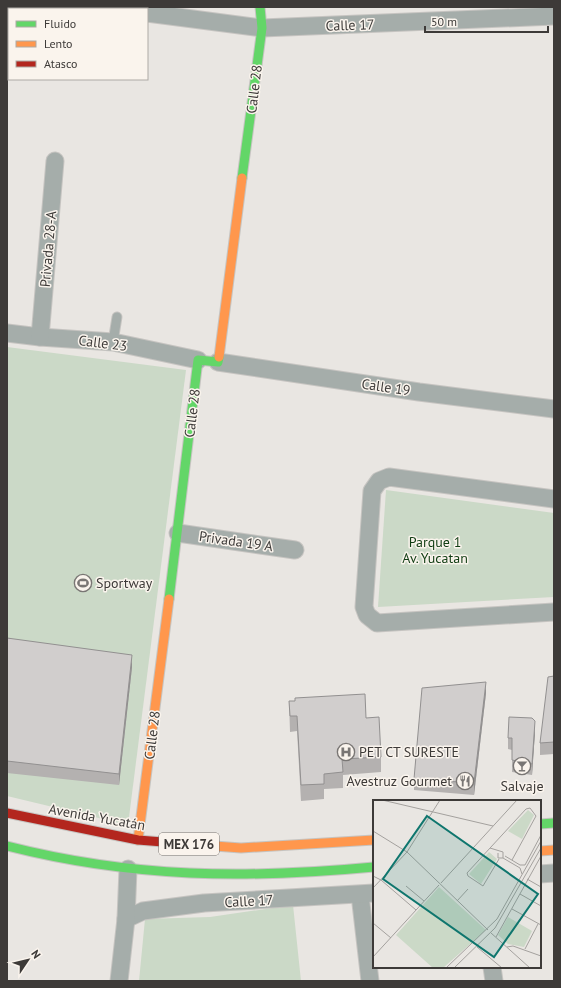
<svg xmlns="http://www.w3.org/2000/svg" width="561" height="988" font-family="'PT Sans',sans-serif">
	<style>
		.green { fill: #cbd9c7 }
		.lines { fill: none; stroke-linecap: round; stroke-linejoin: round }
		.lane-casing { stroke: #c6c4c1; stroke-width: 11 }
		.street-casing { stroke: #c6c4c1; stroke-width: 19 }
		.fast-casing { stroke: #c6c4c1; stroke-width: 11 }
		.slow-casing { stroke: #c6c4c1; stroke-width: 11 }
		.jam-casing { stroke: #c6c4c1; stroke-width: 11 }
		.lane { stroke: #a5adaa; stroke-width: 9 }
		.street { stroke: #a5adaa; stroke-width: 17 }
		.fast { stroke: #63d668; stroke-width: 9 }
		.slow { stroke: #ff974d; stroke-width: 9 }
		.jam { stroke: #b3261e; stroke-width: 9 }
		.wall { fill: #b4b1b0 }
		.shaded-wall { fill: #929090 }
		.building { fill: #d1cecd; stroke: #929090 }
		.labels { text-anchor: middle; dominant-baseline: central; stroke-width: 3; stroke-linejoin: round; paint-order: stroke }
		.shield { fill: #faf4ed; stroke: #76726e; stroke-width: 1 }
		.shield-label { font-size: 13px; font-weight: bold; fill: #3d3a38 }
		.street-label { font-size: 14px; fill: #3d3a38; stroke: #faf4ed }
		.park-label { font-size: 14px; fill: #103d13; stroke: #faf4ed }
		.poi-label { font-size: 14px; fill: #3d3a38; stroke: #faf4ed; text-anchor: start }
		.inset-road { fill: none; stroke: #a4a19e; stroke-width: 1 }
		.view { fill: #0f766e; fill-opacity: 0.15; stroke: #0f766e; stroke-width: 2 }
		.inset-edge { fill: none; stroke: #3d3a38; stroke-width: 2 }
	</style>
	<rect width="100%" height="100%" fill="#e9e6e2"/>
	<!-- green -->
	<g class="green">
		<polygon points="7,347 186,370 128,825 7,796"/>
		<polygon points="386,490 554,513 554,597 378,607"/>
		<polygon points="293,905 301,981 139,981 145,919 210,917"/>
	</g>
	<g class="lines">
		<defs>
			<polyline id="lane" points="113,342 117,317"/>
			<g id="street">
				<polyline points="104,7 118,9"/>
				<polyline points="147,13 262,28 554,16"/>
				<polyline points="7,333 40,337 113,342 198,360"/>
				<polyline points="40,337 55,161"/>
				<polyline points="218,362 419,392 554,409"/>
				<polyline points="554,499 389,477 379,481 372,491 364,607 367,615 377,623 554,612"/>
				<polyline points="178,533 295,550"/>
				<polyline points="540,874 554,873"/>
				<polyline points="360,895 370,981"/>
				<polyline points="126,919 143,911 204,903 374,893"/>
				<polyline points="492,967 494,981"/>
				<polyline points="119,981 126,919 128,869"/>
			</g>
			<g id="fast">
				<polyline points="242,178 262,28 260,7"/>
				<polyline points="169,599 198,360 218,362 219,357"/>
				<polyline points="540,824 554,823"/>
				<path d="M7,846C133,878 246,879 374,867"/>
			</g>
			<g id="slow">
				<polyline points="219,357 242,178"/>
				<polyline points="138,840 169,599"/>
				<polyline points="188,844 241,848 374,840"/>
				<polyline points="540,851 554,850"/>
			</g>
			<polyline id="jam" points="7,813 138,840 188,844"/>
		</defs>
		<!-- lane casing -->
		<use href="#lane" class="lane-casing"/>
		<!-- street casing -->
		<use href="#street" class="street-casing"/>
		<!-- fast casing -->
		<use href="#fast" class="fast-casing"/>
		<!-- slow casing -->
		<use href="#slow" class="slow-casing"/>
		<!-- jam casing -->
		<use href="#jam" class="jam-casing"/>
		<!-- lane -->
		<use href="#lane" class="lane"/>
		<!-- street -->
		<use href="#street" class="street"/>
		<!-- fast -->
		<use href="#fast" class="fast"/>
		<!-- slow -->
		<use href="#slow" class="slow"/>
		<!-- jam -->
		<use href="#jam" class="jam"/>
	</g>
	<!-- wall -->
	<g class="wall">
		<polygon points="7,638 132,667 119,785 7,773"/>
		<polygon points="554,676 554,754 540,755 540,743"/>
		<polygon points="486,693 474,795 414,790 414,779"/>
		<polygon points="289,701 366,718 381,757 381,772 343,775 343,788 324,789 324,799 301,801 297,731 290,732"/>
		<polygon points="535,732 532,775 512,772 512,750 508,749 508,738"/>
	</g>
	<!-- shaded-wall -->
	<g class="shaded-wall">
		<polygon points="132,655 132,667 119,785 119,774"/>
		<polygon points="486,682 486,693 474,795 474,783"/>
		<polygon points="535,721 535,732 532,775 532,764"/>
	</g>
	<!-- building -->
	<g class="building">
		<polygon points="7,638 132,655 119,774 7,761"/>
		<polygon points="554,676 554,742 540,743 548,677"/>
		<polygon points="486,682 474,783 414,779 422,688"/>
		<polygon points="365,694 366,718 379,717 381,757 342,759 343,772 324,774 324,784 301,785 297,716 290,716 289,701 295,701 295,698"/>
		<polygon points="509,717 532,718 535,721 532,764 512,760 512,738 508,738"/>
	</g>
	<!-- icons -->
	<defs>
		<symbol id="stadium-ring" viewBox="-11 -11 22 22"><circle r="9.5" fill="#faf4ed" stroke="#797674" stroke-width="1.5"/><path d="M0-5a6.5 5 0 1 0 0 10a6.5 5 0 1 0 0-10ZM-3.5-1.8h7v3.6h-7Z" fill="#797674"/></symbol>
		<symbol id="hospital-ring" viewBox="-11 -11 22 22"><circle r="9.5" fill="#faf4ed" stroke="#797674" stroke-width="1.5"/><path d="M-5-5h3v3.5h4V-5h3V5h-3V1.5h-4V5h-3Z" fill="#797674"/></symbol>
		<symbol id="bar-ring" viewBox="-11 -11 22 22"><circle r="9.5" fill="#faf4ed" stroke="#797674" stroke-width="1.5"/><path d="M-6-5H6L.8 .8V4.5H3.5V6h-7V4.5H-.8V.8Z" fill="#797674"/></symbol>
		<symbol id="restaurant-ring" viewBox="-11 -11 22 22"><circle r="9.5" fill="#faf4ed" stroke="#797674" stroke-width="1.5"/><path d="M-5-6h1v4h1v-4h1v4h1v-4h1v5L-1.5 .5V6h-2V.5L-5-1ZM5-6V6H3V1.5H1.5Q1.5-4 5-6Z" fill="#797674"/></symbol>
	</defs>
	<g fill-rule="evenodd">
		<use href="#stadium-ring" x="73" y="573" width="20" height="20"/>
		<use href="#hospital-ring" x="336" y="742" width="20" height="20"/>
		<use href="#bar-ring" x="512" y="756" width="20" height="20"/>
		<use href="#restaurant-ring" x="455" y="771" width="20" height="20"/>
	</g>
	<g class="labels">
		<!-- shield labels -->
		<rect class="shield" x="159" y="833" width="60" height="22" rx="3"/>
		<g class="shield-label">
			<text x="189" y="844">MEX 176</text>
		</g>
		<!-- street labels -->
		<g class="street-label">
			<text transform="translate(350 25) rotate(-2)">Calle 17</text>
			<text transform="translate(254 89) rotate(-83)">Calle 28</text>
			<text transform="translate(48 249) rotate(-85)">Privada 28-A</text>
			<text transform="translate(103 343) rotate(7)">Calle 23</text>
			<text transform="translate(386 387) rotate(8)">Calle 19</text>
			<text transform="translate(192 413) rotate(-83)">Calle 28</text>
			<text transform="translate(236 541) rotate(8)">Privada 19 A</text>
			<text transform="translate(152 735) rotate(-83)">Calle 28</text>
			<text transform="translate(97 817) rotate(10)">Avenida Yucatán</text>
			<text transform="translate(249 901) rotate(-3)">Calle 17</text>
		</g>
		<!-- park labels -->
		<g class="park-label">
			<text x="435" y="542">Parque 1<tspan x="435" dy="16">Av. Yucatan</tspan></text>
		</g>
		<!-- poi labels -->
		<g class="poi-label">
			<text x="96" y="583">Sportway</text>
			<text x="359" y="752">PET CT SURESTE</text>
			<text x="452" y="781" text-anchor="end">Avestruz Gourmet</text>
			<text x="522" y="786" text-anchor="middle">Salvaje</text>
		</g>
	</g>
	<!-- overview -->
	<g transform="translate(373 800)">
		<rect width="168" height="168" fill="#e9e6e2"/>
		<path d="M155,10L161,15L149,39L135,31ZM116,52L124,59L108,84L96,74ZM66,87L113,130L70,168H60L23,135ZM135,117L159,131L151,147L135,144L125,135Z" fill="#cbd9c7"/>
		<path class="inset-road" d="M9,0L120,26M0,31L34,52L115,130M117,48L130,52V58H125V53M132,56L147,65H152L168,35M130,58L147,68L149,74M126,59L110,86L95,76L94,73L153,9L157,8L163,16L139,60M0,76L8,80L43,110M154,79L168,87M68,83L144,0M33,86L51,101M0,88L34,52L67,0M147,94L168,106M84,101L95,89M139,109L168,125M0,123L18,138M118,133L157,168M123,137L168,56M104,147L129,168M134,147L140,146L168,156M152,149L165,124M0,157L66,85M73,168L124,119L168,41M81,168L122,128L168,48"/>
		<path class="view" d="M54,16L165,94L121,157L10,79Z"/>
		<rect width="168" height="168" class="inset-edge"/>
	</g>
	<!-- border -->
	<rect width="561" height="988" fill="none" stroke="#3d3a38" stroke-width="16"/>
	<!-- legend -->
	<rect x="8" y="8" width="140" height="72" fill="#faf4ed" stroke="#aeaaa5"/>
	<rect x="16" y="21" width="20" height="6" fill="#63d668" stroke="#aeaaa5"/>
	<text x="44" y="28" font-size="12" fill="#3d3a38">Fluido</text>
	<rect x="16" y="41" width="20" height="6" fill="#ff974d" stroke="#aeaaa5"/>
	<text x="44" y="48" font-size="12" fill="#3d3a38">Lento</text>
	<rect x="16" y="61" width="20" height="6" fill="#b3261e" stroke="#aeaaa5"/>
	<text x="44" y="68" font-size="12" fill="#3d3a38">Atasco</text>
	<!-- north arrow -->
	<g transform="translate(28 960) rotate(55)" stroke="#faf4ed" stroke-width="3" paint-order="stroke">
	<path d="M0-3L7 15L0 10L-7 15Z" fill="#3d3a38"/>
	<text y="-6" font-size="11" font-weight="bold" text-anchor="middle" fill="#3d3a38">N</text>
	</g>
	<!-- scale -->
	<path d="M425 26v6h123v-6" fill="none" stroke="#3d3a38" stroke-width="2"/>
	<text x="431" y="26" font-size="12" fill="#3d3a38" stroke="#faf4ed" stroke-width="3" paint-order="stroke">50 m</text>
</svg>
